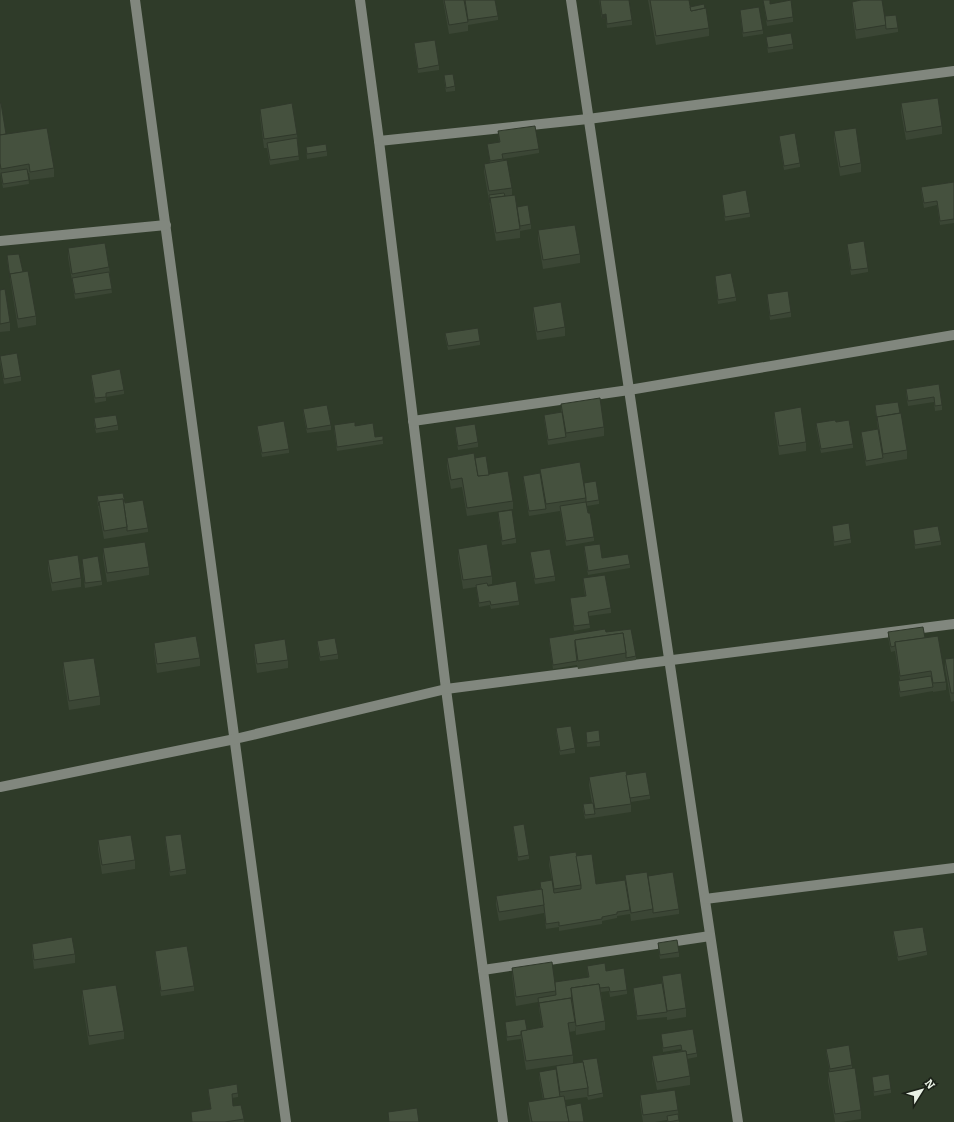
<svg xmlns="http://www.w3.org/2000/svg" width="954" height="1122" font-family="Bitter,serif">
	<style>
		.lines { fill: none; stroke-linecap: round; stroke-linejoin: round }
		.minor { stroke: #81877e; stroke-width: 10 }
		.wall { fill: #3b4635 }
		.shaded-wall { fill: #30392b }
		.building { fill: #45513e; stroke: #30392b }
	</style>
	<rect width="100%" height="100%" fill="#2f3b29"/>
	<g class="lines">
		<!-- minor -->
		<g class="minor">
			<polyline points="135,0 286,1122"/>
			<polyline points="360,0 379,141 446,689 503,1122"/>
			<polyline points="571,0 738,1122"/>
			<polyline points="379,141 588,119 954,71"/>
			<polyline points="0,241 166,225"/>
			<polyline points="413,421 629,390 954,335"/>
			<polyline points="0,787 235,739 446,689 954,624"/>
			<polyline points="705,899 954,868"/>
			<polyline points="483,970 710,936"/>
		</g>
	</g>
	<!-- wall -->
	<g class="wall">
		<polygon points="443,0 495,0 498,16 498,20 468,25 468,24 468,31 449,34"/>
		<polygon points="599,0 629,0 632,20 632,25 607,28 606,18 602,19"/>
		<polygon points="648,0 689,0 690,7 709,28 709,36 656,45"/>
		<polygon points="763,0 770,0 770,4 793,17 793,22 767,26"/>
		<polygon points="852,2 885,16 898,28 898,32 856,39 852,10"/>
		<polygon points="740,10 763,30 763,34 743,37 740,14"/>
		<polygon points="766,37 793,44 793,49 768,53"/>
		<polygon points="414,43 439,65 439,70 418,73 414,47"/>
		<polygon points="444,75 455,86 455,91 446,92 444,79"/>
		<polygon points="0,103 6,134 54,168 54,177 30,180 29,173 28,173 29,184 3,188 0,172"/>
		<polygon points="901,103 942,126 942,134 906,140 901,112"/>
		<polygon points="260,109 297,134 299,160 270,165 267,148 264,148 260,117"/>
		<polygon points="498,131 539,149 539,153 503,159 512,188 512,195 517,207 531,224 531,229 520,231 520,238 496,241 484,172 484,164 490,163 487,144 499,142"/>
		<polygon points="834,131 861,163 861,172 840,176 834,140"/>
		<polygon points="779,136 800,163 800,167 784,170 779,140"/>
		<polygon points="306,147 327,151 327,156 307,159"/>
		<polygon points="954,182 954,223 940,225 937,205 924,208 921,191 921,187"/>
		<polygon points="722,195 750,213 750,217 725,221 722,199"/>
		<polygon points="538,230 580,254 580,263 543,269 538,239"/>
		<polygon points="847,244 868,268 868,272 851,275 847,248"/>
		<polygon points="68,248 109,267 112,293 75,299 68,257"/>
		<polygon points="7,255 23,272 36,316 36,325 18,328 7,260"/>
		<polygon points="715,276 736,297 736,301 718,304 715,280"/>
		<polygon points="0,290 10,322 10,331 0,332"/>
		<polygon points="767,294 791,312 791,317 770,320 767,299"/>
		<polygon points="533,307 565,327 565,336 537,340 533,315"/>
		<polygon points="445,333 480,341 480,345 448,350 445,337"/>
		<polygon points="0,356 21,376 21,381 4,384 0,361"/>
		<polygon points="91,375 124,390 124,394 106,397 106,401 95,403 91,379"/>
		<polygon points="939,384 942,405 942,410 935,411 934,402 908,406 906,394 906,389"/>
		<polygon points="561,404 604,427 604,436 548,445 544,419 544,415 561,412"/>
		<polygon points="875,405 907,450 907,459 866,466 861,436 861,432 878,429 875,410"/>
		<polygon points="303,409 331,425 331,430 307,433 303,413"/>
		<polygon points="774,412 806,442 806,451 779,455 774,420"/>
		<polygon points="94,418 118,425 118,430 96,433 94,423"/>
		<polygon points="836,422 853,444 853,448 821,453 816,428 816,423"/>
		<polygon points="334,425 355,426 375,437 383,440 383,444 337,451 334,430"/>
		<polygon points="257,426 289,449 289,453 262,457 257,430"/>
		<polygon points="455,427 478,442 478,447 458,450 455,431"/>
		<polygon points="447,458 475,458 489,475 513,501 513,509 467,516 462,487 451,489 447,467"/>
		<polygon points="540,469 584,483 599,500 599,504 587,506 594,537 594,541 566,546 560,511 529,516 523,480 523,476 540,473"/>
		<polygon points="97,496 125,503 148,528 148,532 104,539 97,500"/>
		<polygon points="498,512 516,538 516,543 502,545 498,517"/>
		<polygon points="832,526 851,539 851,543 834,546"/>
		<polygon points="913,530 941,541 941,545 915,549"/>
		<polygon points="584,546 602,558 630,564 630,568 588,575 584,551"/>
		<polygon points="103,548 149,567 149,575 107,582 103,557"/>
		<polygon points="458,549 492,576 492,584 487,585 519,601 519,605 491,609 490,605 479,607 476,587 463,589 458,557"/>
		<polygon points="530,552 555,576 555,581 535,584 530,556"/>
		<polygon points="82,559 102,581 102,585 85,588 82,564"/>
		<polygon points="48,560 81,578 81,587 52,591 48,569"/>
		<polygon points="583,578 611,608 611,613 589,616 590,628 574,631 570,602 570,598 585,596 583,583"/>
		<polygon points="606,632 636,656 636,660 578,669 577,665 553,669 549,642 549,638"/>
		<polygon points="888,632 925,638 946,682 946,690 933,692 933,691 900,697 898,685 898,681 900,680 895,651 891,652 888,637"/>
		<polygon points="317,641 338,654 338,659 320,661 317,645"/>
		<polygon points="154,643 200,658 200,666 157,673 154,652"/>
		<polygon points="254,644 288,660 288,668 257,673 254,653"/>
		<polygon points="954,658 954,701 951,702 945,668 945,659"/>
		<polygon points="63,662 100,696 100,705 69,710 63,671"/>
		<polygon points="556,728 575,748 575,753 560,755 556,733"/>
		<polygon points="586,732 600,741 600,746 587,747"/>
		<polygon points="626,775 650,795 650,799 631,802 631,812 585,819 583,809 583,804 592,803 589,785 589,777"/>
		<polygon points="513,826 529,855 529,859 518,861 513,830"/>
		<polygon points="165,836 186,869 186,874 170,876 165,841"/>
		<polygon points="98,840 135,860 135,869 102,874 98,849"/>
		<polygon points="549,856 576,856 596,884 625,880 625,875 648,876 679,909 679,914 631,921 630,913 630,914 617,916 617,918 602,921 602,924 559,931 559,927 546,929 544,912 544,913 499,921 496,905 496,896 540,889 540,882 552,880 549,865"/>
		<polygon points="893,931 927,951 927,955 898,961 893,936"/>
		<polygon points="658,943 679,952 679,957 660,959 658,947"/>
		<polygon points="32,944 75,954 75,963 34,969 32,952"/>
		<polygon points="155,951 194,986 194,991 161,996 155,956"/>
		<polygon points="587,966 606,971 627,990 627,994 610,997 609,991 601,992 605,1021 605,1030 576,1035 575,1025 575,1031 569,1032 573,1055 573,1063 603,1093 603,1097 588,1100 587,1097 565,1100 566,1106 584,1122 530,1122 528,1111 528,1102 543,1100 539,1077 539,1072 556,1070 556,1066 565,1064 526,1070 521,1039 507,1041 505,1022 527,1030 542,1027 538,1002 516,1006 512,976 512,968 555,982 588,977"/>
		<polygon points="662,976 686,1008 686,1017 667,1020 667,1017 637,1020 633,992 633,988 662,983"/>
		<polygon points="82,990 124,1031 124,1039 89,1045 82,999"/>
		<polygon points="661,1034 697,1053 697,1057 687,1059 690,1076 690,1085 657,1090 652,1064 652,1056 681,1051 681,1049 663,1052"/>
		<polygon points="826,1049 852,1065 852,1069 861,1110 861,1119 841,1122 835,1122 828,1081 828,1072 830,1072 826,1053"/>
		<polygon points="872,1077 891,1089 891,1093 874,1096"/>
		<polygon points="208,1089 238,1093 238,1097 232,1098 233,1106 244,1119 244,1122 192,1122 191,1112 211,1109 208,1093"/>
		<polygon points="640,1095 678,1110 679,1122 667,1122 667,1120 655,1122 643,1122 640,1104"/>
	</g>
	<!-- shaded-wall -->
	<polygon class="shaded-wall" points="606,14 606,18 602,19 602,15"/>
	<!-- building -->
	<g class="building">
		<polygon points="444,0 464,0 468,22 449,25"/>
		<polygon points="465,0 495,0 498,16 468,20"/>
		<polygon points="600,0 629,0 632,20 607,24 606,14 602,15"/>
		<polygon points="650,0 689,0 691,11 706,8 709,28 656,36"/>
		<polygon points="763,0 770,0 770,4 791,0 793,17 767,21"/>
		<polygon points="861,0 882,0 886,25 856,30 852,2"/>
		<polygon points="704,4 705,8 691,11 690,7"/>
		<polygon points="759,7 763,30 743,33 740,10"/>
		<polygon points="896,15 898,28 886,29 885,16"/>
		<polygon points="791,33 793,44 768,48 766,37"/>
		<polygon points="435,40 439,65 418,69 414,43"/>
		<polygon points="453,74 455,86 446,88 444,75"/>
		<polygon points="938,98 942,126 906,132 901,103"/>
		<polygon points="0,103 1,103 6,134 0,135"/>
		<polygon points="292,103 297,134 264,139 260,109"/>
		<polygon points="535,126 539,149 502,154 503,159 490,161 487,144 500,142 498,131"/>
		<polygon points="47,128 54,168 30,172 29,164 1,169 0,163 0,135"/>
		<polygon points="856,128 861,163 840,167 834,131"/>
		<polygon points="795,133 800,163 784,166 779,136"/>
		<polygon points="297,138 299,156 270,160 267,143"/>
		<polygon points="326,144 327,151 307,154 306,147"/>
		<polygon points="507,160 512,188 489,191 484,164"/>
		<polygon points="27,169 29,180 3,184 1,173"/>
		<polygon points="954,182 954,219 940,221 937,201 924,203 921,187"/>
		<polygon points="746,190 750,213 725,217 722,195"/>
		<polygon points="504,193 505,196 490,198 490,203 489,195"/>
		<polygon points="515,195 520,229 496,233 490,198"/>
		<polygon points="528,205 531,224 520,226 517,207"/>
		<polygon points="575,225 580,254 543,260 538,230"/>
		<polygon points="864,241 868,268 851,270 847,244"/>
		<polygon points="105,243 109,267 72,274 68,248"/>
		<polygon points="19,254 23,272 10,274 10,278 7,255"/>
		<polygon points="28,271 36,316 18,319 10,274"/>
		<polygon points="109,272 112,289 75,294 72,278"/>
		<polygon points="731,273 736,297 718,300 715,276"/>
		<polygon points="5,289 10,322 0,324 0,290"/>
		<polygon points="788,291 791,312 770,316 767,294"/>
		<polygon points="561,302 565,327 537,332 533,307"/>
		<polygon points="478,328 480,341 448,346 445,333"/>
		<polygon points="17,353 21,376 4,379 0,356"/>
		<polygon points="120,369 124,390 106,393 106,397 95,398 91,375"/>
		<polygon points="939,384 942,405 935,406 934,397 908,401 906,389"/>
		<polygon points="600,398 604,427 566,433 561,404"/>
		<polygon points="898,402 900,413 877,417 877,421 875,405"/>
		<polygon points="327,405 331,425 307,429 303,409"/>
		<polygon points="801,407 806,442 779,446 774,412"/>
		<polygon points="562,412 566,437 548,440 544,415"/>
		<polygon points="901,413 907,450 883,454 877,417"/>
		<polygon points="116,415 118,425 96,429 94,418"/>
		<polygon points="835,420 836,422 849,420 853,444 821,449 816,423"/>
		<polygon points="284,421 289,449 262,453 257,426"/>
		<polygon points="355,422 355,426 373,423 375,437 383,436 383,440 337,447 334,425"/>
		<polygon points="475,424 478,442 458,446 455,427"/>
		<polygon points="878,429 883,458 866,461 861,432"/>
		<polygon points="474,453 478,476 508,471 513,501 467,508 462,478 451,480 447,458"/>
		<polygon points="486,456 489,475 478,476 475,458"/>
		<polygon points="580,462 586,498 546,504 540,469"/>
		<polygon points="540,473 546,509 529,511 523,476"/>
		<polygon points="596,481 599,500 586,502 588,513 590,513 594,537 566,541 560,506 586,502 586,498 584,483"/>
		<polygon points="123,493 125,503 143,500 148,528 127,531 127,527 123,499 99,502 99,506 97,496"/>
		<polygon points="123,499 127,527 104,531 99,502"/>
		<polygon points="512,510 516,538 502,541 498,512"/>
		<polygon points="849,523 851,539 834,542 832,526"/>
		<polygon points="938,526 941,541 915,545 913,530"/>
		<polygon points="145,542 149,567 107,573 103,548"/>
		<polygon points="487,544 492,576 463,580 458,549"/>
		<polygon points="600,544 602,558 628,554 630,564 588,571 584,546"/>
		<polygon points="550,549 555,576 535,579 530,552"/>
		<polygon points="78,555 81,578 52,583 48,560"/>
		<polygon points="98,556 102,581 85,583 82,559"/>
		<polygon points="605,575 611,608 588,612 590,624 574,626 570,598 586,596 583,578"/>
		<polygon points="516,581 519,601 491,605 490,601 479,603 476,585 487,583 488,586"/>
		<polygon points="923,627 925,638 895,642 895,646 891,647 888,632"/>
		<polygon points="605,629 606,632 631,629 636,656 626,658 626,653 623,633 575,640 575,645 577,661 553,665 549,638"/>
		<polygon points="623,633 626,653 578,661 575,640"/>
		<polygon points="196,636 200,658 157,664 154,643"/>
		<polygon points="938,636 946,682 933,683 931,671 900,676 895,642"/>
		<polygon points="335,638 338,654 320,657 317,641"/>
		<polygon points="285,639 288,660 257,664 254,644"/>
		<polygon points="94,658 100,696 69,701 63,662"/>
		<polygon points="954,658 954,693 951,693 945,659"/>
		<polygon points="931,676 933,687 900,692 898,681"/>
		<polygon points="571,726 575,748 560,751 556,728"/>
		<polygon points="599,730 600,741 587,743 586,732"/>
		<polygon points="626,771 631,804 595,809 589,777"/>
		<polygon points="646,772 650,795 630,798 626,775"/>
		<polygon points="593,803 595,814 585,815 583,804"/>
		<polygon points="524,824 529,855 518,857 513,826"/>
		<polygon points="181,834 186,869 170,872 165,836"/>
		<polygon points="131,835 135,860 102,865 98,840"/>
		<polygon points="576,852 581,885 554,889 549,856"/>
		<polygon points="592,854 596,884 625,880 630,910 617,912 617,914 602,917 602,919 559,926 559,922 546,924 542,889 541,889 540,882 552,880 554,893 581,889 581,885 576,856"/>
		<polygon points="647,872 653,909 631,913 625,875"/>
		<polygon points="673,872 679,909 653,913 653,909 648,876"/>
		<polygon points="542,889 544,905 499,912 496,896"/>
		<polygon points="923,927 927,951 898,957 893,931"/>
		<polygon points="72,937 75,954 34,960 32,944"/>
		<polygon points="677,940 679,952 660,955 658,943"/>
		<polygon points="187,946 194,986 161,991 155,951"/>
		<polygon points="552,962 556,991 516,997 512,968"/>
		<polygon points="605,963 606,971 624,968 627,990 610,992 609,987 600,988 599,984 571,988 572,1002 571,998 539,1003 539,1007 538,998 556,995 555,982 589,977 587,966"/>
		<polygon points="681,973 686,1008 667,1011 662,976"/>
		<polygon points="662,983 667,1012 637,1016 633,988"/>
		<polygon points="599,984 605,1021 576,1026 571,988"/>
		<polygon points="116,985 124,1031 89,1036 82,990"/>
		<polygon points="571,998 575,1022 568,1023 573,1055 526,1061 521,1031 543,1027 539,1003"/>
		<polygon points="525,1019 527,1030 521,1031 521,1035 507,1037 505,1022"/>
		<polygon points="693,1029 697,1053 686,1055 686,1051 682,1051 681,1045 663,1048 661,1034"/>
		<polygon points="849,1045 852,1065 830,1069 826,1049"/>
		<polygon points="686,1051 690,1076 657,1082 652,1056"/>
		<polygon points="597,1058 603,1093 588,1096 588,1088 583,1062 582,1060"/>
		<polygon points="583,1062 588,1088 560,1092 556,1066"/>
		<polygon points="855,1068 861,1110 835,1114 828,1072"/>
		<polygon points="556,1069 560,1097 544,1099 539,1072"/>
		<polygon points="889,1074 891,1089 874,1092 872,1077"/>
		<polygon points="237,1084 238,1093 232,1094 233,1106 241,1105 244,1119 225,1122 192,1122 191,1112 211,1109 208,1089"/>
		<polygon points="675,1090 678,1110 643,1115 640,1095"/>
		<polygon points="564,1096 569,1122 532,1122 528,1102"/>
		<polygon points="581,1103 584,1122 569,1122 566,1106"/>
		<polygon points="417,1108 419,1122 389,1122 388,1112"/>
		<polygon points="678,1114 679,1120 668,1122 667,1116"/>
	</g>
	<!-- north arrow -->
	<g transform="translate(922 1090) rotate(53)" stroke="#1b2118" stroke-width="3" paint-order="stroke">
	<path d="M0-3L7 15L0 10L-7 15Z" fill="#e9f1e5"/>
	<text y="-6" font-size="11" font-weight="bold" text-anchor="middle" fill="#e9f1e5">N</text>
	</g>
</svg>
